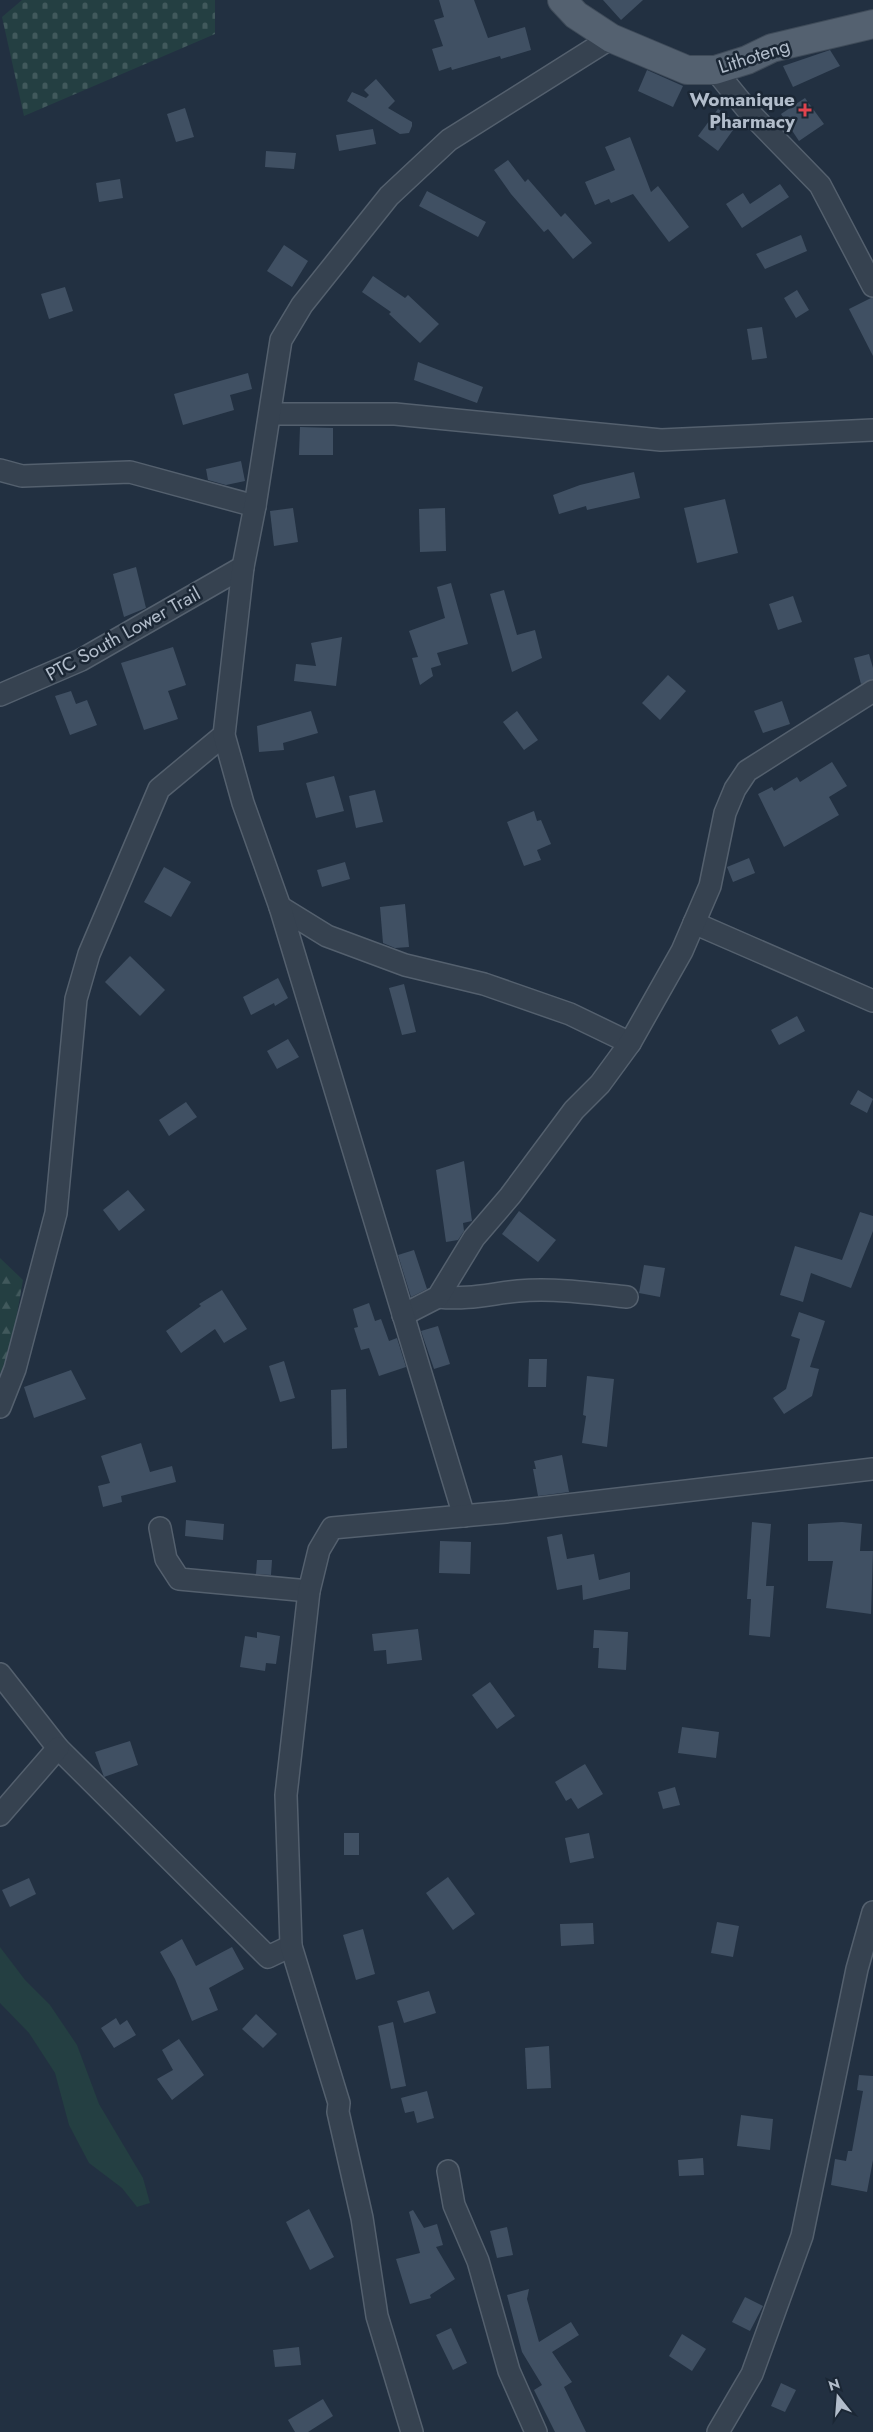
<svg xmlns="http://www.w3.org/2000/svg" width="873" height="2432" font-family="Jost,sans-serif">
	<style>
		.green { fill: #243f42 }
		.forest { fill: url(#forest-firs) }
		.cemetery { fill: url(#cemetery-stones) }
		.building { fill: #405063 }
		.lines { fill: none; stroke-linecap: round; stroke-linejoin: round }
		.minor-casing { stroke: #54606e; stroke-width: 24 }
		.major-casing { stroke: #3f4b59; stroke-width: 30 }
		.minor { stroke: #364250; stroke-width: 21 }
		.major { stroke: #546170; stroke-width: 28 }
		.health-dot { fill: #e0444e; stroke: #1b2735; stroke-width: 2 }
		.labels { text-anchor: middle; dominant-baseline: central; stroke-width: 5; stroke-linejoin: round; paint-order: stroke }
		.street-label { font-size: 19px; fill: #b2bdcb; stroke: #1b2735 }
		.poi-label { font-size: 19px; font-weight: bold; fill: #b2bdcb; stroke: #1b2735; text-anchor: end }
	</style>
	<defs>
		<pattern id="forest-firs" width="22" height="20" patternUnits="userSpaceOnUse" patternTransform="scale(1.25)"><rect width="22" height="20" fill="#243f42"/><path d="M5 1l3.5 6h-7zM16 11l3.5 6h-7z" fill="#41595c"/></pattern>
		<pattern id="cemetery-stones" width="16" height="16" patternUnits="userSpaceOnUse" patternTransform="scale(1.25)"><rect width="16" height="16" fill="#243f42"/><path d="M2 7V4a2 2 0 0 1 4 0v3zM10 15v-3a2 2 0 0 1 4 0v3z" fill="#41595c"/></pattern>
	</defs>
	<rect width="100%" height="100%" fill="#223041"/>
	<!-- green -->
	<polygon class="green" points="0,1947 25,1980 50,2005 77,2045 99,2104 143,2178 150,2203 137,2207 122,2188 89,2163 69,2125 55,2073 29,2033 0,2003"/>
	<!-- forest -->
	<polygon class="forest" points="0,1258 23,1280 8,1365 0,1373"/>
	<!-- cemetery -->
	<polygon class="cemetery" points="22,0 215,0 215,34 24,116 2,17"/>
	<!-- building -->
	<g class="building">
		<polygon points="439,0 474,0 488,38 525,27 531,50 501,59 500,56 452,70 451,67 439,71 432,49 443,46 434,20 444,17"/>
		<polygon points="603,0 643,0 621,20"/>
		<polygon points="830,50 840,66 793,87 783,66"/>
		<polygon points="647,70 683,86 673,107 638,91"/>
		<polygon points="376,79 395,101 388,108 412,122 412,126 409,133 400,134 347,101 352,92 366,98 369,95 364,90"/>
		<polygon points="805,98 824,124 799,141 781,114"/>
		<polygon points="185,108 194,137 176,142 167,114"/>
		<polygon points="718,109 738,123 718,151 698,136"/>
		<polygon points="373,129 376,144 339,151 336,135"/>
		<polygon points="630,137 651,192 658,186 689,227 669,242 633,194 611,203 609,199 595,205 585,182 615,170 605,147"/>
		<polygon points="266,151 296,153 294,169 265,167"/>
		<polygon points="508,160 525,182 528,179 561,217 565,213 592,243 573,259 548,229 544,232 511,194 494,170"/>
		<polygon points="120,179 123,198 99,202 96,183"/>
		<polygon points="780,184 789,197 742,228 726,204 743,193 750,204"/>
		<polygon points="427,191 486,222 478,237 419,206"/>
		<polygon points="801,235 807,251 765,269 756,254"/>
		<polygon points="284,245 308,261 292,287 267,271"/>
		<polygon points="373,276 405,298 408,295 439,324 420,343 389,314 391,312 362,292"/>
		<polygon points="65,287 73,311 49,319 41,294"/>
		<polygon points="797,290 809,310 796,318 784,298"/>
		<polygon points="871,298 873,298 873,356 849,309"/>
		<polygon points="762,327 767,358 752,360 747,329"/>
		<polygon points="418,362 483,387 477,403 414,380"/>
		<polygon points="248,373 252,389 230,395 234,410 183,425 174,394"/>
		<polygon points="300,427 333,428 333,455 299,455"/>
		<polygon points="241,461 245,481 226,485 208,480 206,469"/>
		<polygon points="634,472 640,498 587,510 586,506 559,514 553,495 580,485"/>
		<polygon points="725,499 738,553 697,563 684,508"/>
		<polygon points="293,508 298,542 274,546 270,511"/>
		<polygon points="445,508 446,551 420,552 419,509"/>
		<polygon points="136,567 146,608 124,617 113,574"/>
		<polygon points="451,583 468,644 437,653 441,665 431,668 433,676 420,685 412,658 418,657 409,631 445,618 437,587"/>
		<polygon points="504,590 517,635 535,630 542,658 512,672 490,594"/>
		<polygon points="793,596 802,622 778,630 769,604"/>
		<polygon points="342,637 336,686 294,681 296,664 316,666 311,643"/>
		<polygon points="173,647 186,685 168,691 178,719 144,730 121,663"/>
		<polygon points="869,654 873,668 873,679 861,684 854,658"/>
		<polygon points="668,675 686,691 660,720 642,703"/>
		<polygon points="71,691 76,704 87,700 97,725 70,735 55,696"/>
		<polygon points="782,701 790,724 763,733 754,711"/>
		<polygon points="311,711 318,733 283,743 284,750 259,752 257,726"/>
		<polygon points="517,711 538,740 524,750 503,722"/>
		<polygon points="832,762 847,786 829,797 839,815 784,847 758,794 772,787 774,791 797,777 800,782"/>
		<polygon points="334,776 344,811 316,818 306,783"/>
		<polygon points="375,790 383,822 356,828 349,796"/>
		<polygon points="534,811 537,821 541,820 551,844 537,850 541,860 524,866 507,822"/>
		<polygon points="749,858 755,873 733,882 727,867"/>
		<polygon points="345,862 350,879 322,887 317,870"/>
		<polygon points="164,867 191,882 171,917 144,902"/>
		<polygon points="405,904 409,947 395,948 383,943 380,907"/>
		<polygon points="130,956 165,990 140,1016 105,982"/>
		<polygon points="278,978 288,998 275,1006 274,1003 251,1015 243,997"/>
		<polygon points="404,984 416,1032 402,1035 389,988"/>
		<polygon points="797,1016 805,1031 779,1045 771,1030"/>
		<polygon points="288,1039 299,1057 277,1069 267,1051"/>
		<polygon points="858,1090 873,1099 867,1113 850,1104"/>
		<polygon points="186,1102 197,1117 169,1136 159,1120"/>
		<polygon points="464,1161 472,1221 463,1223 464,1231 458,1240 446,1242 436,1170"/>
		<polygon points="128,1190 145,1210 119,1231 103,1210"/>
		<polygon points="519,1211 556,1240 538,1262 502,1234"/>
		<polygon points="860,1212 873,1216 873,1231 851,1288 811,1273 803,1302 780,1295 795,1246 842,1260"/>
		<polygon points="414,1250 427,1289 411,1297 398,1255"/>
		<polygon points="644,1265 665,1268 660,1297 639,1293"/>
		<polygon points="222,1290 247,1329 224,1343 215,1329 181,1353 166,1331 201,1306 199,1304"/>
		<polygon points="369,1303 375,1321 381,1319 389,1341 397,1338 406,1367 379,1376 369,1348 361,1350 354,1328 358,1327 353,1309"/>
		<polygon points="799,1312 825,1321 810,1367 819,1369 812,1396 784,1414 773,1398 786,1389 800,1339 791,1336"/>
		<polygon points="438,1326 450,1364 434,1369 421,1331"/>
		<polygon points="529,1359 547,1359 546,1387 528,1387"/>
		<polygon points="284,1361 295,1398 280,1402 269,1366"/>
		<polygon points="71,1370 86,1399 34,1418 24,1387"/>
		<polygon points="587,1376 614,1379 607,1447 582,1443 586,1416 583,1415"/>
		<polygon points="346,1389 347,1448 332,1449 331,1390"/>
		<polygon points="141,1443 150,1472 172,1466 176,1482 121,1496 122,1502 103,1507 98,1486 110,1483 101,1456"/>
		<polygon points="562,1455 569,1492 538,1496 533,1469 536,1469 534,1461"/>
		<polygon points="186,1520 224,1524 223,1540 185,1536"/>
		<polygon points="752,1522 771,1524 766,1586 774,1586 770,1637 749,1635 751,1599 747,1599"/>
		<polygon points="842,1522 862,1524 860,1551 873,1551 871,1614 826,1608 833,1561 808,1561 808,1524"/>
		<polygon points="562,1534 567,1559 594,1554 599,1580 630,1572 630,1589 583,1600 582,1585 557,1590 547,1537"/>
		<polygon points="440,1541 471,1542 470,1574 439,1573"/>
		<polygon points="257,1560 272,1560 271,1575 256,1574"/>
		<polygon points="418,1629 422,1660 387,1664 386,1650 374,1651 372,1634"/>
		<polygon points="594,1630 628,1632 626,1670 598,1668 599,1648 593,1648"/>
		<polygon points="257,1632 280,1636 276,1664 266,1663 265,1671 240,1667 245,1636 257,1638"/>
		<polygon points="490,1682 515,1716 497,1729 472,1695"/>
		<polygon points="682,1727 719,1732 716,1758 678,1753"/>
		<polygon points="130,1741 138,1765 104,1777 95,1752"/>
		<polygon points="585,1764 603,1794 578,1809 571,1798 566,1801 555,1782"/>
		<polygon points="675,1787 680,1805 663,1809 658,1792"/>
		<rect x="344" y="1833" width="15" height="22"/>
		<polygon points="589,1833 594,1858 570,1863 565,1838"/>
		<polygon points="448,1877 475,1914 453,1930 426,1893"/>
		<polygon points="29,1878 36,1894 10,1907 2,1890"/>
		<polygon points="717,1922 739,1926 733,1957 711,1953"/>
		<polygon points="593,1923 594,1944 561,1946 560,1924"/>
		<polygon points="363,1929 375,1974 356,1980 343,1935"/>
		<polygon points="182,1939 196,1966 232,1947 244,1969 209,1988 218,2010 192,2021 175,1979 160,1952"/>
		<polygon points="429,1991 436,2013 404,2023 397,2001"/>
		<polygon points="256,2014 277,2034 263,2048 242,2029"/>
		<polygon points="116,2018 120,2025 127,2020 136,2035 114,2048 101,2028"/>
		<polygon points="393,2022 406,2086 391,2089 378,2026"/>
		<polygon points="179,2039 204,2075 172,2100 157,2079 173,2070 162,2050"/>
		<polygon points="549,2046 551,2088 527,2089 525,2048"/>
		<polygon points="859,2075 873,2076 873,2160 867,2192 831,2185 835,2159 846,2161 848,2151 852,2151 863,2091 857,2090"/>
		<polygon points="427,2091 434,2118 417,2123 414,2111 405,2113 401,2098"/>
		<polygon points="741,2115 773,2119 770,2150 737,2146"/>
		<polygon points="703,2158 704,2175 679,2176 678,2160"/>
		<polygon points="309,2209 334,2257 310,2270 286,2222"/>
		<polygon points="413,2210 424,2228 437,2224 443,2245 436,2247 455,2279 430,2295 431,2298 410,2304 396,2259 420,2253 409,2212"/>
		<polygon points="507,2227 513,2255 497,2258 490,2231"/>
		<polygon points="529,2289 527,2299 539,2342 571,2322 579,2335 552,2352 572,2382 564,2387 586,2432 555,2432 534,2390 542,2385 522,2352 507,2295"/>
		<polygon points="745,2297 763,2306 750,2331 732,2322"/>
		<polygon points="451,2328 467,2363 453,2370 436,2335"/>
		<polygon points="682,2334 706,2349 692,2371 669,2356"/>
		<polygon points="299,2347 301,2365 275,2367 273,2350"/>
		<polygon points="781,2383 796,2390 785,2412 771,2406"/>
		<polygon points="323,2399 333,2416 308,2432 295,2432 288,2420"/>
	</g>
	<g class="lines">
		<defs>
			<g id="minor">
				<polyline points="715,70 750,113 820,185 873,286"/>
				<polyline points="270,414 395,414 661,440 873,430"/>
				<polyline points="0,470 22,476 130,472 255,506"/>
				<polyline points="0,695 81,660 243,567"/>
				<polyline points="280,907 327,936 405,965 484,984 570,1014 630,1043"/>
				<polyline points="694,923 873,1001"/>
				<path d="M438,1297C468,1300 489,1294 518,1291C554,1288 591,1293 627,1297"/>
				<polyline points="403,1315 438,1297 474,1238 510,1196 574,1110 600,1084 630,1043 682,951 710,886 725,813 735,789 747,771 873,691"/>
				<polyline points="0,1407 15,1369 56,1213 76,999 89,954 159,789 224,735"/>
				<polyline points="464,1516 280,907 243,803 224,735 243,567 255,506 281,340 302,305 389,196 449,140 611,38"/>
				<polyline points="160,1528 166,1559 179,1579 309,1591"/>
				<polyline points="0,1674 58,1748 268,1957 291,1946"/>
				<polyline points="0,1815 58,1748"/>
				<polyline points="448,2171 454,2205 478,2261 509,2371 536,2432"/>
				<polyline points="412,2432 377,2316 362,2218 338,2112 339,2103 291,1946 286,1795 309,1591 319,1550 332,1528 506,1512 873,1469"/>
				<polyline points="718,2432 752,2374 802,2236 857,1969 873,1912"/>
			</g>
			<polyline id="major" points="562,0 576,15 611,38 687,70 715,70 747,60 772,48 873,24"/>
		</defs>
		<!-- minor casing -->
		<use href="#minor" class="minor-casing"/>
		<!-- major casing -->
		<use href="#major" class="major-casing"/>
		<!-- minor -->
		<use href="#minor" class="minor"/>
		<!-- major -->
		<use href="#major" class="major"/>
	</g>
	<!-- markers -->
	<path class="health-dot" d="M802.5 102.5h5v5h5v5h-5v5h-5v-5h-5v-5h5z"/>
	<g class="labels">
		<!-- street labels -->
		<g class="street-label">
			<text transform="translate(754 56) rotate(-18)">Lithoteng</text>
			<text transform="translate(123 634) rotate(-29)">PTC South Lower Trail</text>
		</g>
		<!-- poi labels -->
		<g class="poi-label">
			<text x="795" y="99">Womanique<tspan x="795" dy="22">Pharmacy</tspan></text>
		</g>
	</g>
	<!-- north arrow -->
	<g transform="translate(838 2397) rotate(343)" stroke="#1b2735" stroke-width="4" paint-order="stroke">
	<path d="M0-4L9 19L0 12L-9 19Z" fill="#b2bdcb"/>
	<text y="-8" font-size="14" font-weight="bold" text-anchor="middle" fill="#b2bdcb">N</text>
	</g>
</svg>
